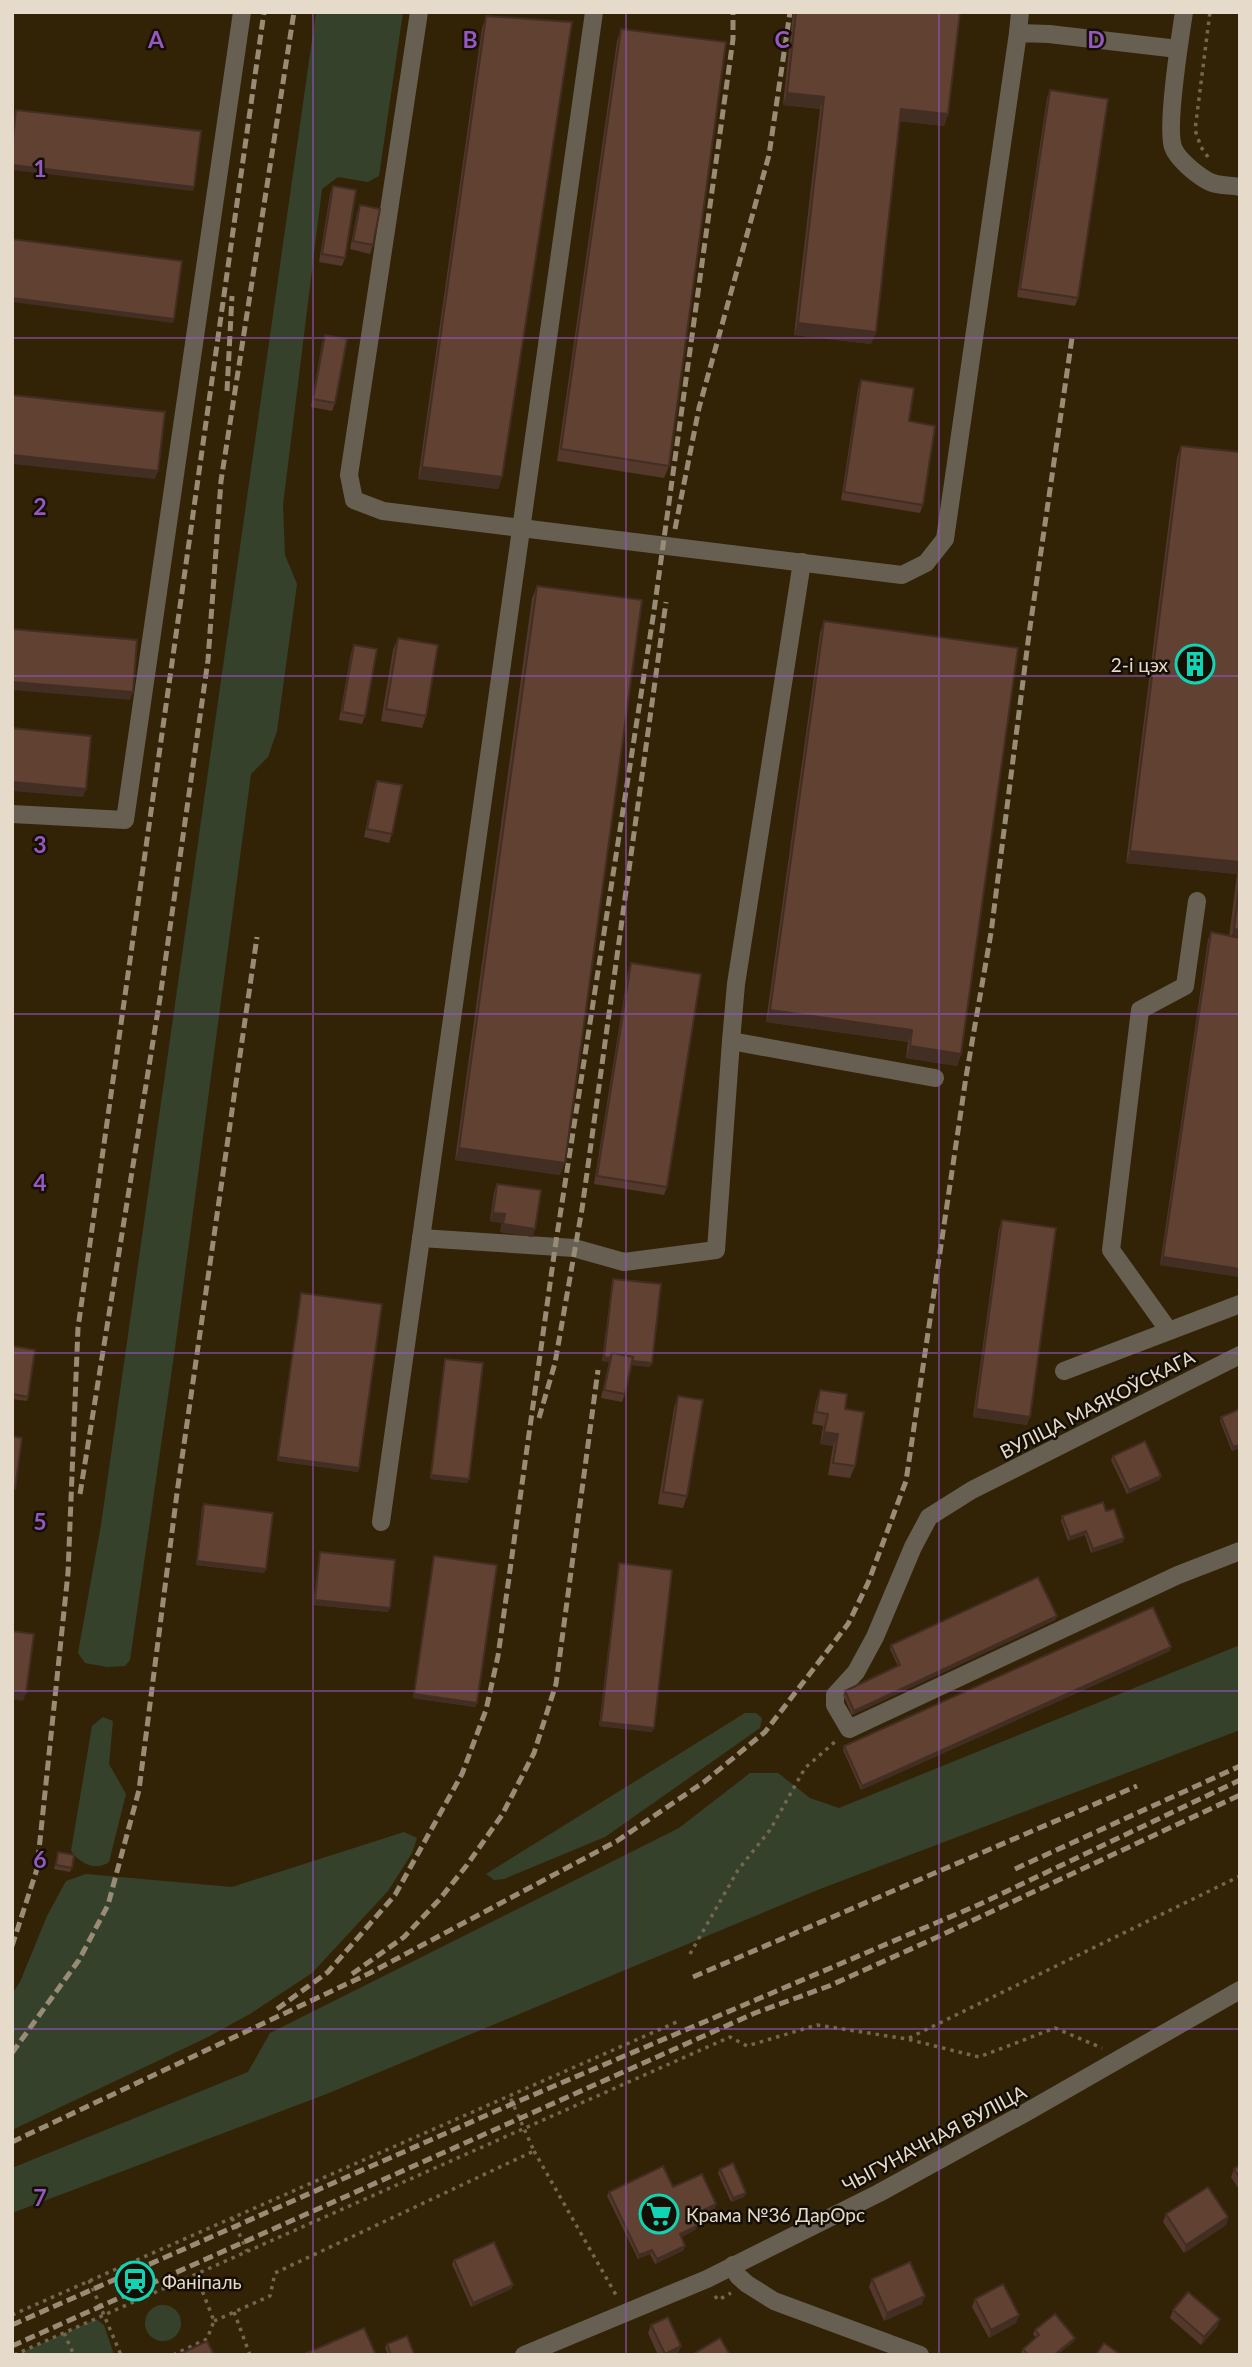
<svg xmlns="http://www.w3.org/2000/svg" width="1252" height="2367" font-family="Lato,sans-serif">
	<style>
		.green { fill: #36412b }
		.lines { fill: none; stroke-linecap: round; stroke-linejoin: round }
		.path { stroke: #75674f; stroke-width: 3.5; stroke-dasharray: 3.5 5; stroke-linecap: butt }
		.minor { stroke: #676052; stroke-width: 18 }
		.rail { stroke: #998c76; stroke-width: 5; stroke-dasharray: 10 5; stroke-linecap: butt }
		.wall { fill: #53382b }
		.shaded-wall { fill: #432e23 }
		.building { fill: #604132; stroke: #432e23; stroke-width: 2 }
		.grid { fill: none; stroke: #9658c2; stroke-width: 2; stroke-opacity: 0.55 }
		.labels { text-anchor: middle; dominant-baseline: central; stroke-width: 5; stroke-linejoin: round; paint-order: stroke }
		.poi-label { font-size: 19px; fill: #e6dbcb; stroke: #150e04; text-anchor: start }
		.street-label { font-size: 19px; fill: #e6dbcb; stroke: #150e04 }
		.grid-label { font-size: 23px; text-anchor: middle; font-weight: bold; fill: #9658c2; stroke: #150e04; stroke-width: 5; stroke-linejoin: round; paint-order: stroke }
	</style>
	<rect width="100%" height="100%" fill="#332306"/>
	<!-- green -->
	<g class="green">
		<polygon points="316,12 403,12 379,176 368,182 338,177 322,189 283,505 285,555 297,584 277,731 268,757 251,774 176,1341 130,1660 125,1666 107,1667 85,1663 78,1653 101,1525"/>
		<polygon points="1240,1645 1240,1730 820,1889 329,2093 12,2213 12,2168 248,2072 270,2033 679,1828 750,1773 778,1773 810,1798 839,1808"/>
		<polygon points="745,1713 756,1713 762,1718 760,1728 605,1837 504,1879 494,1880 486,1874"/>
		<path d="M103,1717L113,1721L109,1764L126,1794L109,1862C95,1872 80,1863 71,1851L92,1726Z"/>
		<polygon points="404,1832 417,1838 412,1853 388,1891 312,1973 250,2014 206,2038 12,2130 12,1994 20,1982 47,1916 66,1881 86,1874 232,1887"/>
		<circle cx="163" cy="2323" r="18"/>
		<polygon points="96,2319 104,2325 114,2355 16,2355"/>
	</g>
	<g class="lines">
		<!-- path -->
		<g class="path">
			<polyline points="1208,157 1201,147 1195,130 1210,12"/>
			<polyline points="690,1954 738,1870 770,1830 805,1768 837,1740"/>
			<polyline points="909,2038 1240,1876"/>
			<polyline points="534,2151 616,2295"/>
			<polyline points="232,2218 247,2251"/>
			<polyline points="89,2280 121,2355"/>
			<polyline points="715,2296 718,2300 731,2293"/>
			<polyline points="234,2312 250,2355"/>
			<polyline points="12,2315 679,2021"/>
			<polyline points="214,2321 270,2296 275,2273 534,2151 509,2095"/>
			<polyline points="64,2333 73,2353"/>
			<polyline points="14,2355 730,2037 747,2046 817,2025 907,2039 979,2057 1055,2028 1102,2048"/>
			<polyline points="173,2355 207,2339 214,2321 196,2275"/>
		</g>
		<!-- minor -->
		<g class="minor">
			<polyline points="419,12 349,475 354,500 383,511 902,575 926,563 945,539 1018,33 1049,34 1178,49"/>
			<path d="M1184,12C1180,38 1166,126 1173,147C1177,159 1197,175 1208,181C1216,186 1230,185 1240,187"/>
			<polyline points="1018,33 1020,12"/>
			<polyline points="12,814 125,820 242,12"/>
			<polyline points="731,1041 736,984 802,562"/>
			<polyline points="421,1238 574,1248 624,1262 716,1250 731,1041 935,1078"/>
			<polyline points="1169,1331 1111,1250 1140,1010 1185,986 1197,901"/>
			<polyline points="1240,1355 972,1490 929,1517 913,1547 875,1637 856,1672 835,1695 835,1705 849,1729 1178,1575 1240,1551"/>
			<polyline points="1064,1371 1240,1304"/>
			<polyline points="381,1522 594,12"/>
			<polyline points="733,2265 738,2276 747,2284 774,2301 920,2355"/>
			<polyline points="524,2355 707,2279 879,2193 1025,2113 1240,1990"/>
		</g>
		<!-- rail -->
		<g class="rail">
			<polyline points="227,391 232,296"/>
			<polyline points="675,529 699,408 769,155 790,12"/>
			<polyline points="539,1418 555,1363 582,1209 666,602"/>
			<polyline points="80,1494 160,998 208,660 221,481 294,12"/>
			<polyline points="1015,1869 1240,1766"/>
			<polyline points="12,1946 37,1869 68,1573 78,1328 264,12"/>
			<polyline points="352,1974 404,1937 439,1900 467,1865 502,1815 534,1753 556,1684 598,1370"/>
			<polyline points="693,1977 1137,1786"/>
			<polyline points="277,2009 328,1972 395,1895 462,1774 486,1710 498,1656 555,1248 654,611 733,39 733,12"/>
			<polyline points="12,2053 79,1960 108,1905 139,1790 177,1493 257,937"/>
			<polyline points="12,2142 370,1973 617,1841 704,1782 765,1732 848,1624 868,1583 906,1481 966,1077 991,933 1029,634 1072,338"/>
			<polyline points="12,2325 512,2104 978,1905 1240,1780"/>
			<polyline points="12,2346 755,2013 829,1986 933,1939 1240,1795"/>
		</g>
	</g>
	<!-- wall -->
	<g class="wall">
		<polygon points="793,12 960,12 948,114 944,126 900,121 876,332 871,344 794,335 820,109 783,105"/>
		<polygon points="486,16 502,477 498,489 418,479 482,28"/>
		<polygon points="621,29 669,466 664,478 557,461 617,41"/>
		<polygon points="1050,90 1078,298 1075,306 1017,297 1047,98"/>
		<polygon points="333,186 345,258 342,266 319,262 330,194"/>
		<polygon points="360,205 373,245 370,254 350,249 357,213"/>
		<polygon points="325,335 335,403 332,411 311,407 322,343"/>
		<polygon points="861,380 909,421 923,505 920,513 841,500 858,388"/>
		<polygon points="1181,446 1240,452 1240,1277 1160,1265 1208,940 1211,932 1229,937 1237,874 1126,863 1177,458"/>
		<polygon points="537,586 560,1175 455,1160 532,598"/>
		<polygon points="824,621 961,1054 957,1066 906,1058 908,1042 766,1022 820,633"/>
		<polygon points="398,638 426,716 422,728 381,721 393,650"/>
		<polygon points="354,645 365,716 362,724 339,720 351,653"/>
		<polygon points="377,781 392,834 389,843 364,837 374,789"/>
		<polygon points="631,963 667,1187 664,1195 594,1184 628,972"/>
		<polygon points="497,1184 533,1237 500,1232 502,1223 490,1221 494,1192"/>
		<polygon points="1002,1220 1027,1425 973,1417 999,1229"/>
		<polygon points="613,1279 652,1363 650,1367 631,1365 625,1394 622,1402 601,1398 609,1362 602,1361 612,1283"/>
		<polygon points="301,1293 359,1468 358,1472 277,1461"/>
		<polygon points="12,1346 28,1397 27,1401 12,1399"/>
		<polygon points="445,1359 469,1479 467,1483 430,1479 444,1363"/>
		<polygon points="820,1390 845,1409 855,1466 850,1478 828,1475 833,1446 820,1444 823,1426 812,1424 816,1402"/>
		<polygon points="678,1396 687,1496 683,1508 658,1504 674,1408"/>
		<polygon points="1240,1409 1240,1448 1232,1451 1220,1421 1221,1417"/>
		<polygon points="1113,1456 1161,1476 1159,1480 1127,1494 1111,1460"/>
		<polygon points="204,1504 266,1569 264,1573 196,1565 202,1508"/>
		<polygon points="1106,1511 1123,1542 1091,1553 1085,1535 1068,1541 1061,1521 1062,1516"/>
		<polygon points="320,1552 388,1612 313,1605 319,1556"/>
		<polygon points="434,1556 477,1703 475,1707 413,1698"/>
		<polygon points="619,1563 652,1732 599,1726 618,1567"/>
		<polygon points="1057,1616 1055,1620 852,1715 843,1695 845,1691 898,1666 890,1649 891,1645"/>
		<polygon points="1171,1647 1170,1651 861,1790 843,1750 844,1746"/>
		<polygon points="58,1852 72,1868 70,1872 54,1869"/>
		<polygon points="1240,2165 1240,2191 1231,2177 1234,2169"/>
		<polygon points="720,2169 744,2197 731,2202 718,2173"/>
		<polygon points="673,2187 715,2208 693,2219 697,2226 695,2230 681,2237 684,2250 655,2264 650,2254 638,2259 607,2196 609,2192"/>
		<polygon points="1166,2214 1228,2217 1226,2225 1184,2253 1163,2222"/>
		<polygon points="454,2260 513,2285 511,2289 471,2307 452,2264"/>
		<polygon points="872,2279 922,2304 884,2321 869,2287"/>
		<polygon points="975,2299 1016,2323 989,2338 972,2307"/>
		<polygon points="1173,2310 1220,2319 1217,2327 1201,2345 1170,2318"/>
		<polygon points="651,2325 678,2354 658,2355 648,2333"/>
		<polygon points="1035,2330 1075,2338 1073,2342 1057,2355 1023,2355 1021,2353 1023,2349 1036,2338 1033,2334"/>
		<polygon points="387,2344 414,2354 388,2355 385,2348"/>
	</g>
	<!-- shaded-wall -->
	<g class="shaded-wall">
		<polygon points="787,93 824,97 820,109 783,105"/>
		<polygon points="901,109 948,114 944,126 897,121"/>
		<polygon points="12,165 194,187 193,191 12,170"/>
		<polygon points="12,298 174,319 173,323 12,302"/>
		<polygon points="798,323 876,332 871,344 794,335"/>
		<polygon points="12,455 158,471 155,479 12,464"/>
		<polygon points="422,467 502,477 498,489 418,479"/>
		<polygon points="12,682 133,692 130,700 12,690"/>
		<polygon points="12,782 86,789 83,797 12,791"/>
		<polygon points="1130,851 1240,862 1240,865 1237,874 1126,863"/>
		<polygon points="1234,929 1240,930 1240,947 1228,945"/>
		<polygon points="770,1010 912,1030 908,1042 766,1022"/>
		<polygon points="910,1046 961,1054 957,1066 906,1058"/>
		<polygon points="459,1148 565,1163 560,1175 455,1160"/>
		<polygon points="493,1213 505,1214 502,1223 490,1221"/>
		<polygon points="503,1224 535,1229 533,1237 500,1232"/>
		<polygon points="1163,1257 1240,1269 1240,1277 1160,1265"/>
		<polygon points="604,1357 610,1358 609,1362 602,1361"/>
		<polygon points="611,1358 652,1363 650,1367 610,1362"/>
		<polygon points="976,1409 1030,1417 1027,1425 973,1417"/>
		<polygon points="824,1432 838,1434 833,1446 820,1444"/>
		<polygon points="1240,1445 1240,1448 1232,1451 1233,1447"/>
		<polygon points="278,1457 359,1468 358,1472 277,1461"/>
		<polygon points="431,1475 469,1479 467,1483 430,1479"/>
		<polygon points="1161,1476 1159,1480 1127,1494 1129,1490"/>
		<polygon points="1086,1531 1085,1535 1068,1541 1070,1537"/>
		<polygon points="1124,1538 1123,1542 1091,1553 1093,1549"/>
		<polygon points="197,1561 266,1569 264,1573 196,1565"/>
		<polygon points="315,1600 390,1608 388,1612 313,1605"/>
		<polygon points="1057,1616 1055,1620 852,1715 854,1711"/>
		<polygon points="1171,1647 1170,1651 861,1790 862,1786"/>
		<polygon points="12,1691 26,1693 23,1701 12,1699"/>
		<polygon points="414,1694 477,1703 475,1707 413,1698"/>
		<polygon points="601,1722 654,1728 652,1732 599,1726"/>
		<polygon points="746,2193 744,2197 731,2202 733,2198"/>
		<polygon points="716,2204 715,2208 690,2220 692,2216"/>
		<polygon points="1228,2217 1226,2225 1184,2253 1186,2245"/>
		<polygon points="697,2226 695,2230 678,2238 680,2234"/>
		<polygon points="685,2246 684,2250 655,2264 657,2259"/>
		<polygon points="652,2250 650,2254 638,2259 639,2255"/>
		<polygon points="513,2285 511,2289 471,2307 473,2303"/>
		<polygon points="925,2296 922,2304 884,2321 887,2313"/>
		<polygon points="1019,2315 1016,2323 989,2338 991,2330"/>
		<polygon points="1220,2319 1217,2327 1201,2345 1204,2337"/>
		<polygon points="1075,2338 1073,2342 1057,2355 1054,2355"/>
		<polygon points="681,2346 678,2354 664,2355 665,2354"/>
	</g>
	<!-- building -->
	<g class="building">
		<polygon points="796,12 960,12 948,114 901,109 876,332 798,323 824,97 787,93"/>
		<polygon points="486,16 572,22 502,477 422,467"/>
		<polygon points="621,29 726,42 669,466 561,449"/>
		<polygon points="1050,90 1108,99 1078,298 1020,289"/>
		<polygon points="16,110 201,131 194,187 12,165 12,147"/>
		<polygon points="333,186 356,190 345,258 322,254"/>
		<polygon points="360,205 380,209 373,245 353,241"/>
		<polygon points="12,239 182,261 174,319 12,298"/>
		<polygon points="325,335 347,339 335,403 313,399"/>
		<polygon points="861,380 914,388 909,421 935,426 923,505 844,492"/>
		<polygon points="12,395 165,412 158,471 12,455"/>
		<polygon points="1181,446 1240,452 1240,862 1130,851"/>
		<polygon points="537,586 642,600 565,1163 459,1148"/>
		<polygon points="824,621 1018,648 961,1054 910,1046 912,1030 770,1010"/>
		<polygon points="12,629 137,640 133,692 12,682"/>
		<polygon points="398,638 438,645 426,716 386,709"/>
		<polygon points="354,645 377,649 365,716 342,712"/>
		<polygon points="12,728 91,736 86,789 12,782"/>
		<polygon points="377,781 402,785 392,834 367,829"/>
		<polygon points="1240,880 1240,930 1234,929"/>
		<polygon points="1211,932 1240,938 1240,1269 1163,1257"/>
		<polygon points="631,963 701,974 667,1187 597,1176"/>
		<polygon points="497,1184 541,1190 535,1229 503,1224 505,1214 493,1213"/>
		<polygon points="1002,1220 1056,1228 1030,1417 976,1409"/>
		<polygon points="613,1279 661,1284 652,1363 632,1361 633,1357 612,1353 610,1358 604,1357"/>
		<polygon points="301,1293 382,1304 359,1468 278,1457"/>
		<polygon points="12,1346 35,1350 28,1397 12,1394"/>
		<polygon points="612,1353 633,1357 625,1394 604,1390"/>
		<polygon points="445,1359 483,1363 469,1479 431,1475"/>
		<polygon points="820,1390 847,1394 845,1409 864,1412 855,1466 833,1463 838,1434 824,1432 828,1414 816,1412"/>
		<polygon points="678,1396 703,1400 687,1496 663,1492"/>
		<polygon points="1240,1409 1240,1445 1233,1447 1221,1417"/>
		<polygon points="12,1436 22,1438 15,1489 12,1488"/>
		<polygon points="1145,1441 1161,1476 1129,1490 1113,1456"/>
		<polygon points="1103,1502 1106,1511 1114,1509 1124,1538 1093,1549 1086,1531 1070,1537 1062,1516"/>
		<polygon points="204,1504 273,1513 266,1569 197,1561"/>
		<polygon points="320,1552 395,1560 390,1608 315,1600"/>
		<polygon points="434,1556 497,1565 477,1703 414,1694"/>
		<polygon points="619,1563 672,1570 654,1728 601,1722"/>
		<polygon points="1038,1577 1057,1616 854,1711 845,1691 900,1665 891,1645"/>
		<polygon points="1153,1607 1171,1647 862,1786 844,1746"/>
		<polygon points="12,1631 34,1634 26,1693 12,1691"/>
		<polygon points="58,1852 74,1855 72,1868 56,1865"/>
		<polygon points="733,2163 746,2193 733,2198 720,2169"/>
		<polygon points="1240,2165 1240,2178 1234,2169"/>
		<polygon points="663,2166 673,2187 702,2174 716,2204 692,2216 697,2226 680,2234 685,2246 657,2259 652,2250 639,2255 609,2192"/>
		<polygon points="1208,2187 1228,2217 1186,2245 1166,2214"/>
		<polygon points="494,2242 513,2285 473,2303 454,2260"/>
		<polygon points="910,2262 925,2296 887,2313 872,2279"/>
		<polygon points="1003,2284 1019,2315 991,2330 975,2299"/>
		<polygon points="1188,2292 1220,2319 1204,2337 1173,2310"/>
		<polygon points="1055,2314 1075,2338 1054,2355 1028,2355 1023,2349 1039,2335 1035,2330"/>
		<polygon points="668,2317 681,2346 665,2354 651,2325"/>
		<polygon points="364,2328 376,2355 302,2355"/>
		<polygon points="407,2336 414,2354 391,2355 387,2344"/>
		<polygon points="720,2338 730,2355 696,2355 695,2353"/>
		<polygon points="207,2341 214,2355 178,2355"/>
		<polygon points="1104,2343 1121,2355 1096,2355"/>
	</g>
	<!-- grid -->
	<path class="grid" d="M313,12V2355M626,12V2355M939,12V2355M12,338H1240M12,676H1240M12,1014H1240M12,1353H1240M12,1691H1240M12,2029H1240"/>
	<!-- icons -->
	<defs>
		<symbol id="building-ring" viewBox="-11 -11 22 22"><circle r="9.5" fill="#150e04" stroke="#10d5b4" stroke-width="1.5"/><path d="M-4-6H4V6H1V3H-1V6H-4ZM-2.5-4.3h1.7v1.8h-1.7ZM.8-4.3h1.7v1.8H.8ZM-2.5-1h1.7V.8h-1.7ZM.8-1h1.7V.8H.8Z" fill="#10d5b4"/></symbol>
		<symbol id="supermarket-ring" viewBox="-11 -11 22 22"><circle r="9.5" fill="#150e04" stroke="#10d5b4" stroke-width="1.5"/><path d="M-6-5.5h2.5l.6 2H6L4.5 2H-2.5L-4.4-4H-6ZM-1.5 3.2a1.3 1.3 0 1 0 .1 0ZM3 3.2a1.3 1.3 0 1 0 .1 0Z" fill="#10d5b4"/></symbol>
		<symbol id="station-ring" viewBox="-11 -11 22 22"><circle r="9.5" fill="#150e04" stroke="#10d5b4" stroke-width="1.5"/><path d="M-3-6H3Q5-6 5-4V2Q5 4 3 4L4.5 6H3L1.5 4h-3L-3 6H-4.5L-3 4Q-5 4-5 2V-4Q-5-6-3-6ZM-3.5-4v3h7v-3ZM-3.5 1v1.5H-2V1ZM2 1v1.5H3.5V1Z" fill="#10d5b4"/></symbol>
	</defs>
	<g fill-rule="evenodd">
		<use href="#building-ring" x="1173" y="642" width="44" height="44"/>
		<use href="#supermarket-ring" x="637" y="2192" width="44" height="44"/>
		<use href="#station-ring" x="113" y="2259" width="44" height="44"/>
	</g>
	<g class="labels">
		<!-- poi labels -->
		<g class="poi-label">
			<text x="1168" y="664" text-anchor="end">2-і цэх</text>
			<text x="686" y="2214">Крама №36 ДарОрс</text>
			<text x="162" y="2281">Фаніпаль</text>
		</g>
		<!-- street labels -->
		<g class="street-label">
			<text transform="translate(1097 1404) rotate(-27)">ВУЛІЦА МАЯКОЎСКАГА</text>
			<text transform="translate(934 2138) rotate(-28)">ЧЫГУНАЧНАЯ ВУЛІЦА</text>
		</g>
	</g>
	<g class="grid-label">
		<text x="156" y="48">A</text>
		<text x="470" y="48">B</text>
		<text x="782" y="48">C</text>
		<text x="1096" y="48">D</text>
		<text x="40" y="177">1</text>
		<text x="40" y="515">2</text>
		<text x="40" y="853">3</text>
		<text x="40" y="1191">4</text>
		<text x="40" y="1530">5</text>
		<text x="40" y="1868">6</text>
		<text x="40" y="2206">7</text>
	</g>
	<!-- border -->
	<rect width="1252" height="2367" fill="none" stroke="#e6dbcb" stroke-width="28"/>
</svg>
